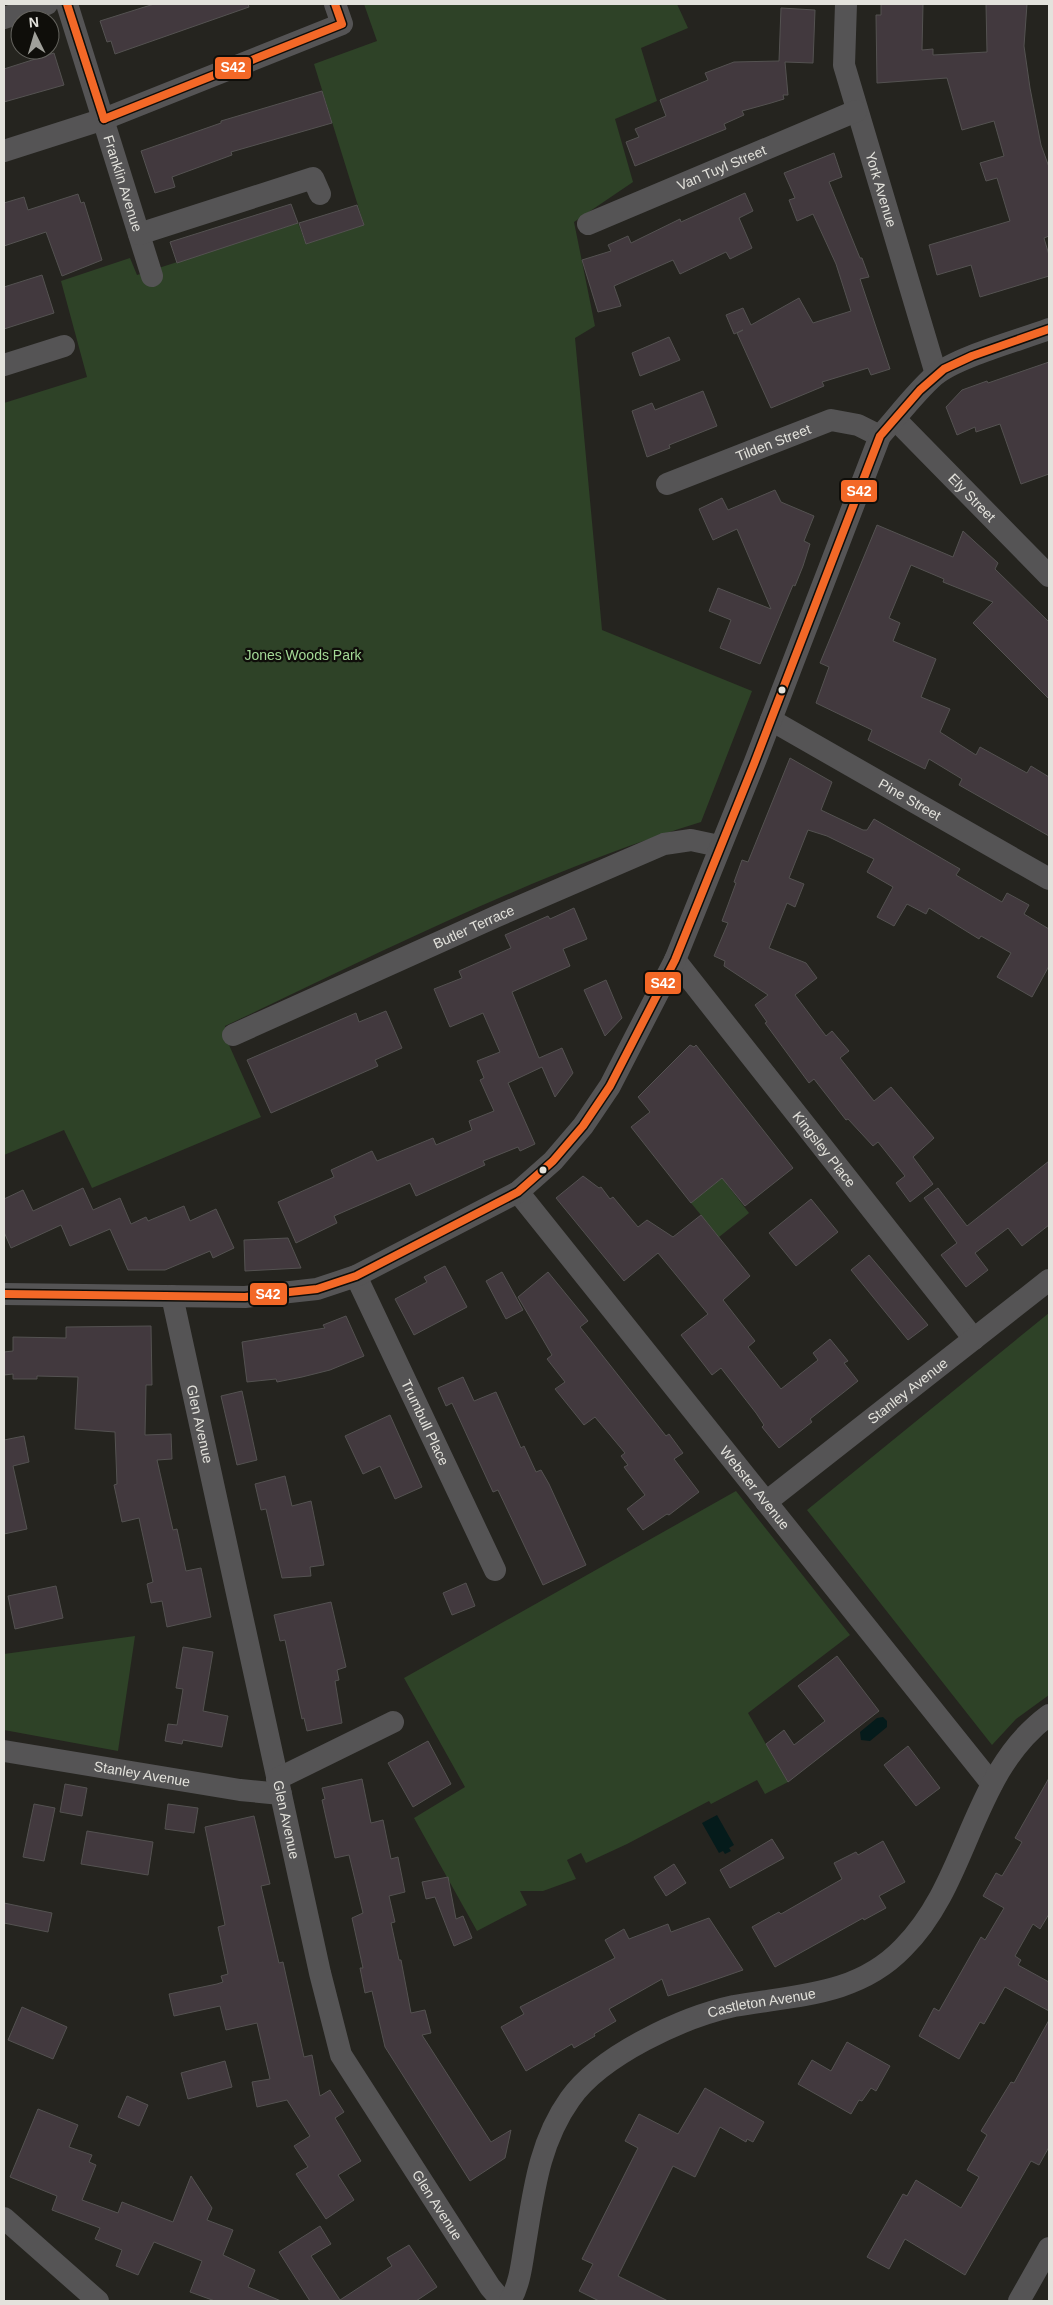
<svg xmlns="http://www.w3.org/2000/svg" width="1053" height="2305" font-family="Helvetica,sans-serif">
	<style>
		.green { fill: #2e4227 }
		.water { fill: #051b1b }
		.building { fill: #42393e; stroke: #545251 }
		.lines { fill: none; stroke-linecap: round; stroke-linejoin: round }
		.minor { stroke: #555455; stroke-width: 22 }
		.bus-1-casing { stroke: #0f0e0a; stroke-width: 11 }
		.bus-1 { stroke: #f36827; stroke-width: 8 }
		.bus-dot { fill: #e3e2dc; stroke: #0f0e0a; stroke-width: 2 }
		.labels { text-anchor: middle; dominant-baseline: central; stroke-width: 4.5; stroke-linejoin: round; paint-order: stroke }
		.street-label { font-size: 14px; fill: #e3e2dc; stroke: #0f0e0a }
		.park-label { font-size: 14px; fill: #a3d896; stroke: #0f0e0a }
		.line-badge { stroke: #0f0e0a; stroke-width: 2 }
		.badge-label { font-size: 14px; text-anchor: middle; font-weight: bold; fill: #fff }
	</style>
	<rect width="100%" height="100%" fill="#25241f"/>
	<!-- green -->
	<g class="green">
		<path d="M364,4H677L688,28L641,48L657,101L615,119L633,182L574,222L595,326L575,338L602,630L752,691L701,822C536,873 381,952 225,1026V1036L261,1117L92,1188L64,1130L4,1155V403L87,377L61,281L130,258L137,275L298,223L306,244L364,225L314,64L377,41Z"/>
		<polygon points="722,1178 749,1213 719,1237 691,1203"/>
		<polygon points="1049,1313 1049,1695 1016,1719 992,1745 807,1510"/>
		<polygon points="736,1491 850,1635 748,1713 788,1782 765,1794 757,1780 711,1804 709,1801 627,1844 586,1863 581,1853 567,1860 576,1879 543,1891 520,1891 527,1905 477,1931 414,1818 465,1787 404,1678"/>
		<polygon points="135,1636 118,1751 4,1730 4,1654"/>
	</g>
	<!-- water -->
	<g class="water">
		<polygon points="883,1717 887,1721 887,1727 870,1741 861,1740 860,1732 877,1718"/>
		<polygon points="717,1815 734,1845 729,1848 731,1851 725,1854 723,1851 719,1853 702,1823"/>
	</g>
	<!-- building -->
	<g class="building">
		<polygon points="154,4 248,4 249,7 115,54 111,41 107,42 100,21"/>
		<polygon points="881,4 923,4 922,50 933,49 933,55 987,52 986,4 1027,4 1024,46 1030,88 1041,145 1049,167 1049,236 1044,238 1049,255 1049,276 980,297 971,265 937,275 929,245 1010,221 997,178 986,181 980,163 1004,156 994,121 962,130 947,78 877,83 876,15 881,15"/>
		<polygon points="781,8 815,10 813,63 785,62 788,95 783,95 784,99 771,103 742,111 744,115 724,124 726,129 635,166 626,142 639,137 635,129 666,116 660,100 708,80 705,73 734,62 779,61"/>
		<polygon points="54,53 64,85 4,102 4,69"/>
		<polygon points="322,91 332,123 231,152 232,155 172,177 175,187 155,193 141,151 221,123 221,121"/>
		<polygon points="834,153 842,177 829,182 860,258 862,258 869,277 860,279 890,369 871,375 868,368 822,382 824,386 771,408 737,333 743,330 734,334 726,315 743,308 751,325 799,298 813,323 851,311 836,264 813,214 797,221 789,200 795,198 784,173"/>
		<polygon points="745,193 753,211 739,218 752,248 730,259 726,252 680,274 673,260 614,286 621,306 598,312 582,260 611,251 608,245 628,236 631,243 680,219 681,222"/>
		<polygon points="78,194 81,203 84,202 102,260 62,276 46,232 4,246 4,203 24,197 28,210"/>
		<polygon points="291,204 298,223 177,263 170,242"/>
		<polygon points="357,205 364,225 306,244 299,223"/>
		<polygon points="42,275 54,313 4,329 4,287"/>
		<polygon points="669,337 680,360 640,376 632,353"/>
		<polygon points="1049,362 1049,474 1021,484 1000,424 976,432 975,427 957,435 946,407 962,390 987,381 988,383"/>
		<polygon points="703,391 717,426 669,445 670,448 647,457 632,411 652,403 655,410"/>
		<polygon points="775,490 781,502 814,516 804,541 810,544 803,566 795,586 793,585 760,664 720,648 731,620 709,611 718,588 771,609 737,529 713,540 699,509 722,498 728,510"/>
		<polygon points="877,525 953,557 963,531 998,563 995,569 1049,622 1049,699 973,623 993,602 943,582 944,579 911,565 889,618 900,623 893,641 936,659 921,697 950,709 940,732 976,755 980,747 1027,773 1031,766 1049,777 1049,836 959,785 962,779 929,759 925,769 868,740 872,730 816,703 829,667 820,663"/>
		<polygon points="790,758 832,782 821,810 863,830 867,830 874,819 960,869 956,875 1002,902 1007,893 1029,905 1024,914 1049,929 1049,966 1032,997 997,977 1011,953 981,936 979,939 929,908 926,914 907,904 894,926 877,917 893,887 867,872 874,859 827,836 808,830 789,878 804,884 795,907 787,903 769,948 806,963 817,978 795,995 826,1036 832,1031 849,1051 840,1058 874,1101 891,1087 934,1138 913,1157 933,1184 910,1202 896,1183 905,1176 878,1142 873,1146 848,1119 846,1120 814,1079 809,1083 765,1023 767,1022 755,1005 768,995 724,966 725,961 714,956 728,923 722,921 736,883 734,882 742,860 748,862"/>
		<polygon points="574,908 587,939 563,949 570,966 512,992 539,1058 562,1048 573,1073 555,1097 542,1067 508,1083 535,1144 520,1151 518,1147 483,1161 485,1165 416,1196 410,1183 334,1216 337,1223 296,1243 278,1202 334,1177 331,1170 372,1151 377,1161 433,1138 436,1145 472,1130 469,1121 494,1111 480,1080 484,1078 477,1061 500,1052 483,1013 450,1027 434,989 462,978 459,971 511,948 505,935 548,916 550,919"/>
		<polygon points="606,980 622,1018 605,1036 584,990"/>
		<polygon points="386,1011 402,1048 375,1060 378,1066 271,1113 247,1060 356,1013 359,1022"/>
		<polygon points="690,1045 694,1047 696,1045 793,1168 745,1206 722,1178 691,1203 631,1127 650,1112 638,1097"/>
		<polygon points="1049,1161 1049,1225 1022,1246 1008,1228 975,1253 988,1270 966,1287 941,1255 957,1243 924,1198 938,1188 967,1226"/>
		<polygon points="583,1176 599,1188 601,1187 610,1199 613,1197 638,1227 647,1220 673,1237 701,1215 750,1276 723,1300 755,1341 748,1347 781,1389 818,1360 813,1353 830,1339 848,1361 844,1363 858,1381 810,1419 812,1422 779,1448 762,1427 764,1425 756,1413 721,1368 712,1375 681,1335 708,1314 658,1253 624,1281 556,1198"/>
		<polygon points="83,1188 93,1210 120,1198 131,1224 146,1217 148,1221 184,1206 190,1221 216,1209 234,1248 213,1258 210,1251 165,1270 128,1270 110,1229 70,1246 61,1225 11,1248 4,1232 4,1199 23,1190 33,1211"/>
		<polygon points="811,1199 838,1232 796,1266 769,1233"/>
		<polygon points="288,1238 301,1268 245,1271 244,1240"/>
		<polygon points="869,1255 928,1325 908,1340 851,1270"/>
		<polygon points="445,1266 467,1307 414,1335 395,1299 427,1282 424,1277"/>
		<polygon points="502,1272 523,1310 506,1319 486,1281"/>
		<polygon points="548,1272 588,1321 580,1327 666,1436 669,1434 683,1453 674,1459 699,1492 669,1515 667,1514 643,1530 627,1509 645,1495 624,1467 628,1465 621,1456 625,1453 595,1417 584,1425 555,1389 565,1382 547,1359 552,1355 518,1297"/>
		<polygon points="346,1316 364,1356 330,1370 302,1377 277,1382 276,1379 247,1382 242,1342 325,1328 323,1325"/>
		<polygon points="151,1326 152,1385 146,1385 145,1435 171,1434 172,1459 157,1460 173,1530 177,1529 186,1571 201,1568 211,1617 167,1627 162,1601 151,1603 147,1584 153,1582 139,1518 122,1522 114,1485 117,1484 115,1432 75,1429 78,1377 37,1376 37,1379 13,1379 13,1374 4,1375 4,1352 13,1351 13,1337 66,1338 66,1327"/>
		<polygon points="463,1377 474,1401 496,1392 521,1448 524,1446 536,1472 541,1470 549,1484 586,1565 543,1585 498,1490 493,1492 452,1403 446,1406 438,1388"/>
		<polygon points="242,1391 257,1460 237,1465 221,1396"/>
		<polygon points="390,1415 422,1487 395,1499 380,1466 363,1474 345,1436"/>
		<polygon points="24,1436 29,1462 13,1466 27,1529 4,1534 4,1440"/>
		<polygon points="285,1476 292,1506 311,1501 324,1565 310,1567 311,1576 282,1578 266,1509 261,1510 255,1484"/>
		<polygon points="466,1583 475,1606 452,1615 443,1593"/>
		<polygon points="56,1586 63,1618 15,1629 8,1596"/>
		<polygon points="331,1602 346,1667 337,1670 339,1680 335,1681 342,1723 307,1731 304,1718 302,1719 285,1640 280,1641 274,1615"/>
		<polygon points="183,1647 213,1652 203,1711 228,1716 222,1747 183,1740 182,1744 165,1741 168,1724 177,1725 183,1689 176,1688"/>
		<polygon points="837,1656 879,1711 788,1782 766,1744 784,1730 794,1745 825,1721 798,1686"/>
		<polygon points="428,1741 451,1784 413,1807 388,1763"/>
		<polygon points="908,1746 940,1788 916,1806 884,1765"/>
		<polygon points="1049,1778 1049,1914 1040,1929 1033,1924 1015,1956 1021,1960 1018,1965 1049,1982 1049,2011 1005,1987 984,2024 980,2022 959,2059 919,2036 934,2008 939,2011 981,1937 985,1940 1004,1908 983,1896 996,1873 1002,1876 1022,1842 1015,1838"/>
		<polygon points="362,1779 371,1823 383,1820 391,1859 398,1857 405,1892 389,1896 395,1922 391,1923 399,1960 401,1960 411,2013 425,2010 431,2033 422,2035 491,2142 511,2130 505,2158 470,2181 385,2047 372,1991 365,1993 360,1968 363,1968 352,1918 363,1913 349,1855 335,1858 322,1800 325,1799 322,1788"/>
		<polygon points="65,1784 87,1788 82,1816 60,1812"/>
		<polygon points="34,1804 55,1808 44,1861 23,1857"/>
		<polygon points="168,1804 198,1808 194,1833 165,1829"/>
		<polygon points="254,1816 270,1884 261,1886 279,1963 283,1962 304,2057 312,2055 320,2096 330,2090 344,2112 335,2118 361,2161 338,2175 354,2200 326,2219 296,2174 308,2167 294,2146 310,2136 287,2100 257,2107 252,2082 270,2079 257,2023 226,2030 220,2006 174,2016 169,1994 217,1984 223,1982 221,1976 228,1974 218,1927 225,1925 205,1827"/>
		<polygon points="87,1831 153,1842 148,1875 81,1864"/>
		<polygon points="772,1839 784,1858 730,1888 720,1870"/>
		<polygon points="883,1841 905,1882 879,1896 886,1908 864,1920 863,1918 775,1967 752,1927 779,1912 781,1914 842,1879 834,1863 856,1852 858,1855"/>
		<polygon points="674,1864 686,1883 666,1896 654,1877"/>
		<polygon points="448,1877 456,1919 463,1916 472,1938 454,1946 435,1897 426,1899 422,1882"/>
		<polygon points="4,1903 52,1913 48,1932 4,1923"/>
		<polygon points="709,1918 743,1970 668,1996 662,1979 609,2009 616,2021 594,2034 595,2036 574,2048 572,2044 526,2071 501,2027 524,2014 520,2007 615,1958 605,1940 624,1929 629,1939 668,1924 671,1932"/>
		<polygon points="22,2007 67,2027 53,2059 8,2040"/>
		<polygon points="1049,2020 1049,2147 1039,2165 1031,2161 965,2275 905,2239 889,2269 867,2257 903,2194 907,2196 916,2180 961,2208 979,2177 967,2170 987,2135 981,2131 1011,2082 1014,2083"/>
		<polygon points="847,2042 890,2066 876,2091 871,2088 862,2101 859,2100 851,2114 798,2084 812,2060 831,2071"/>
		<polygon points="225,2061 232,2087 188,2099 181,2073"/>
		<polygon points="705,2088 764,2122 753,2142 747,2139 746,2142 720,2127 695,2177 673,2166 618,2276 668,2301 599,2301 579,2291 593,2264 582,2259 638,2148 625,2141 639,2114 678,2134"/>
		<polygon points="127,2096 148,2105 139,2126 118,2117"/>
		<polygon points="38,2109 78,2125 69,2147 92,2155 89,2162 96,2165 82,2200 118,2213 122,2202 173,2222 191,2176 212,2208 207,2220 233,2230 223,2255 255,2270 248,2287 281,2301 215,2301 190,2292 202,2261 154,2242 138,2275 116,2266 122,2250 95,2239 100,2228 52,2210 57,2196 10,2177"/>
		<polygon points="320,2226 331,2244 311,2256 340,2300 392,2266 387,2258 409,2245 437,2287 416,2301 310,2301 279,2252"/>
	</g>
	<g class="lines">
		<!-- minor -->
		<g class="minor">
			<path id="s1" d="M67,4L152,276"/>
			<path id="s2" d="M846,4L844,65L936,374"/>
			<polyline points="4,18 47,4"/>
			<polyline points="4,151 104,119 342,24 335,4"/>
			<path id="s3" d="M588,224L856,111"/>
			<polyline points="139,234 313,178 320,194"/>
			<polyline points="4,365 64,346"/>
			<path id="s4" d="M895,419L1049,576"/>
			<path id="s5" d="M667,484L831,420L858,425L880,436"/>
			<path id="s6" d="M771,720L1049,879"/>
			<path id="s7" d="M675,960L974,1339"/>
			<path id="s8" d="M233,1035L495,917L664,844L691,840L719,846"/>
			<path id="s9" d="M518,1192L992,1784"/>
			<path id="s10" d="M356,1276L495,1570"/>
			<path d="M4,1294L245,1297L317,1289L356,1276L518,1192L553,1161L583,1126L610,1086L675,960L754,764L880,436C898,416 914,394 934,376C956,357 1020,340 1049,329"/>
			<path id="s11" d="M172,1296L320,1973L341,2055L490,2287L502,2301"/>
			<path id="s12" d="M766,1502L1049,1280"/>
			<path id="s13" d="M4,1751L240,1790L281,1794"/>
			<polyline points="277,1779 393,1722"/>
			<polyline points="4,2218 98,2301"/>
			<path id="s14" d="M510,2301C521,2282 522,2260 526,2238C534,2189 540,2141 570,2099C601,2055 683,2017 734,2006C795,1995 857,1996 903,1948C970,1881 970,1773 1049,1715"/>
			<polyline points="1019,2301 1049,2248"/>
		</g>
		<defs>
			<g id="bus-1">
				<polyline points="67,4 104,119"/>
				<polyline points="104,119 342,24 335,4"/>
				<polyline points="4,1294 245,1297 317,1289 356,1276 518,1192 553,1161 583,1126 610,1086 675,960 754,764 880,436 920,390 944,369 972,356 1049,329"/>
			</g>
		</defs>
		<!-- bus-1 casing -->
		<use href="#bus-1" class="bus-1-casing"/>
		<!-- bus-1 -->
		<use href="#bus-1" class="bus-1"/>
	</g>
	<!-- markers -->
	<g class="bus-dot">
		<circle cx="782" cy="690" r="4.5"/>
		<circle cx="543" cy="1170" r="4.5"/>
	</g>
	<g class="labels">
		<!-- street labels -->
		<g class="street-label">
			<text stroke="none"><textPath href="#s3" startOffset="145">Van Tuyl Street</textPath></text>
			<text stroke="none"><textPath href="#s1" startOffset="188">Franklin Avenue</textPath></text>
			<text stroke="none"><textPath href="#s2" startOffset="191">York Avenue</textPath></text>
			<text stroke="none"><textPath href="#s5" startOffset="114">Tilden Street</textPath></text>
			<text stroke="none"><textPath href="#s4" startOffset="110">Ely Street</textPath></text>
			<text stroke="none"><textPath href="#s6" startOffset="160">Pine Street</textPath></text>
			<text stroke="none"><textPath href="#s8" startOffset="264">Butler Terrace</textPath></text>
			<text stroke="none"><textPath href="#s7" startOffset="241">Kingsley Place</textPath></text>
			<text stroke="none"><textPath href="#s12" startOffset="180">Stanley Avenue</textPath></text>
			<text stroke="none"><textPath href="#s10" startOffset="162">Trumbull Place</textPath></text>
			<text stroke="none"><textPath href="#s11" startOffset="131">Glen Avenue</textPath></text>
			<text stroke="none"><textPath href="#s9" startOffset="379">Webster Avenue</textPath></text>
			<text stroke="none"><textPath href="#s13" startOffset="140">Stanley Avenue</textPath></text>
			<text stroke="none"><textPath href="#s11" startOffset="536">Glen Avenue</textPath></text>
			<text stroke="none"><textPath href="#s14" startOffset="432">Castleton Avenue</textPath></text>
			<text stroke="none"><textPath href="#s11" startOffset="956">Glen Avenue</textPath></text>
		</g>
		<!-- park labels -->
		<g class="park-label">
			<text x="303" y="655">Jones Woods Park</text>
		</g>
	</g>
	<g class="line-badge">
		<rect x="214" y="56" width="38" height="24" rx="5" fill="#f36827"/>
		<rect x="840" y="479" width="38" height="24" rx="5" fill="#f36827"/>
		<rect x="644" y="971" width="38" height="24" rx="5" fill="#f36827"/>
		<rect x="249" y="1282" width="39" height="24" rx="5" fill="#f36827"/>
	</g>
	<g class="badge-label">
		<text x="233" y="72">S42</text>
		<text x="859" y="496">S42</text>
		<text x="663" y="988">S42</text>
		<text x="268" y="1299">S42</text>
	</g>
	<!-- border -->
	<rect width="1053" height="2305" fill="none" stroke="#e3e2dc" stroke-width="10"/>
	<!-- north arrow -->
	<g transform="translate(35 35) rotate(355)"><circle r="24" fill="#0f0e0a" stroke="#64635e"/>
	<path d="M0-4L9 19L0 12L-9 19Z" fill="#a0a09a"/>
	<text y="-8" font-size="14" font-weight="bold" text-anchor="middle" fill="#e3e2dc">N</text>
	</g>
</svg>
